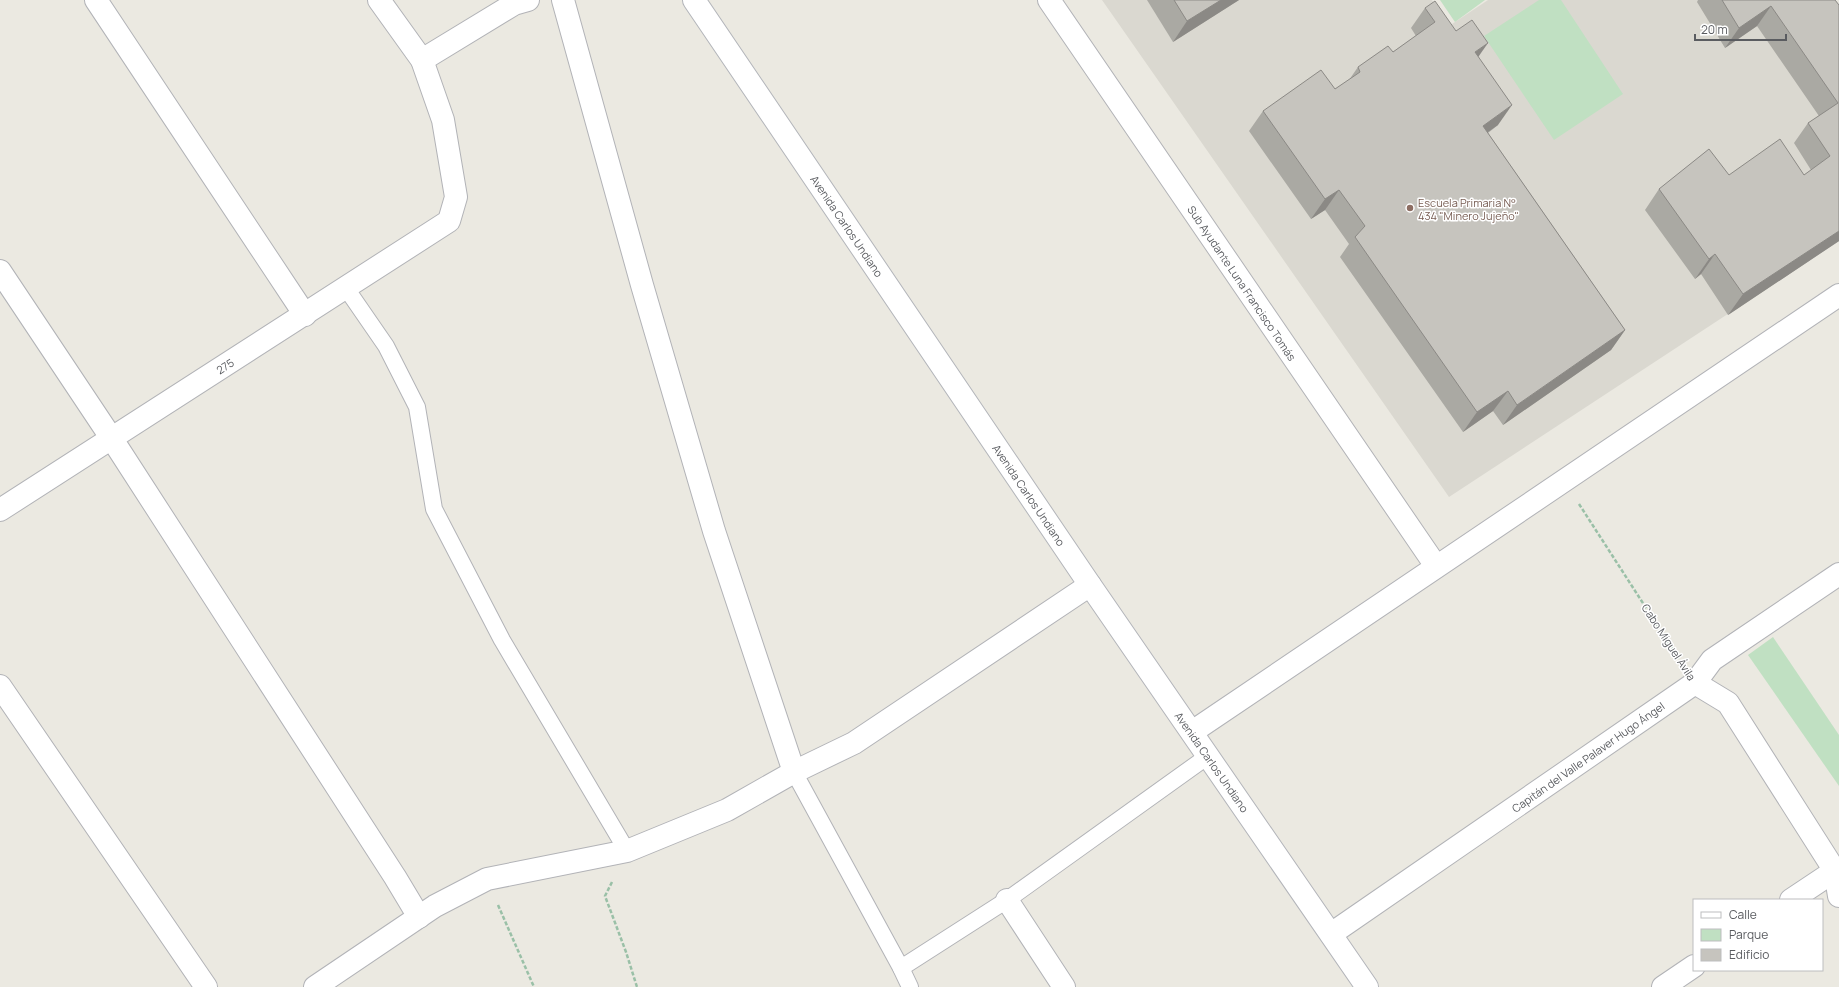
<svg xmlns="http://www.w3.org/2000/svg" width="1839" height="987" font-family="Manrope,sans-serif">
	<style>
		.education { fill: #dad8d0 }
		.green { fill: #c0e0c2 }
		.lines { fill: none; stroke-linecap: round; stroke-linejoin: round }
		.lane-casing { stroke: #b2b3b7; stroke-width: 18 }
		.street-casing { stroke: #b2b3b7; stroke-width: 24 }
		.secondary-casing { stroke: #b3b5ba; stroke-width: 24 }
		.path { stroke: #9ac0a7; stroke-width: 2.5; stroke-dasharray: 4 2; stroke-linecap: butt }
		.lane { stroke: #fff; stroke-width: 16 }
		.street { stroke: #fff; stroke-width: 22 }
		.secondary { stroke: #fff; stroke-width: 22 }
		.wall { fill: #aaa9a3 }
		.shaded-wall { fill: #8b8985 }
		.building { fill: #c6c4be; stroke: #8b8985 }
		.education-dot { fill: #8d6e63; stroke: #fff; stroke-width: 1.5 }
		.labels { text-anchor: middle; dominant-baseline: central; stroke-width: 3; stroke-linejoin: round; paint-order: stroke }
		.education-label { font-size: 11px; fill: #785e54; stroke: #fff; text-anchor: start }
		.street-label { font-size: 11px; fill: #5a5c60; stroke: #fff }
	</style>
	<rect width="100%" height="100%" fill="#ebe9e1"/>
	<!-- education -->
	<polygon class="education" points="1102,0 1432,0 1449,26 1488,0 1808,0 1839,241 1449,497"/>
	<!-- green -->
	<g class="green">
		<polygon points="1440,0 1485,0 1455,22"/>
		<polygon points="1539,0 1561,0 1623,94 1554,140 1484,36"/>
		<polygon points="1773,637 1839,735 1839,786 1748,655"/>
	</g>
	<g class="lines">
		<defs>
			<g id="lane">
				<polyline points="346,288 386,346 417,407 434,509 502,640 627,851"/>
				<polyline points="794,772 901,968 910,987"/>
				<polyline points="901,968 1007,900 1208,756"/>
			</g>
			<g id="street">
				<polyline points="96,0 305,315"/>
				<polyline points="563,0 642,285 714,531 794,772"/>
				<polyline points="1049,0 1436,566"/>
				<polyline points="422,60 514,4 528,0"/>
				<polyline points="0,271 112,439 395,877 419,917"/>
				<polyline points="0,510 449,221 456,197 443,120 422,60 379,0"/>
				<polyline points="1695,683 1728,703 1835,871 1839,896"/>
				<polyline points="0,686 206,987"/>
				<polyline points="1192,732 1839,295"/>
				<polyline points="1007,900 1064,987"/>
				<polyline points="1791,900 1839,868"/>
				<polyline points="1331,934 1695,683 1712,660 1839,574"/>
				<polyline points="315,987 435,906 487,879 627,851 727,810 794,772 854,743 1090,585"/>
				<polyline points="1663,987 1694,966"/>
			</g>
			<polyline id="secondary" points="694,0 1090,585 1367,987"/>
		</defs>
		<!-- lane casing -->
		<use href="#lane" class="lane-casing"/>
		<!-- street casing -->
		<use href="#street" class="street-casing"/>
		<!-- secondary casing -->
		<use href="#secondary" class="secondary-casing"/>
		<!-- path -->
		<g class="path">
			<polyline points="1579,504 1679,659"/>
			<polyline points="612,882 605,896 626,952 637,987"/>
			<polyline points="498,905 534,987"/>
		</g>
		<!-- lane -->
		<use href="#lane" class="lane"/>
		<!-- street -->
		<use href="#street" class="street"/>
		<!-- secondary -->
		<use href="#secondary" class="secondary"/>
	</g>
	<!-- wall -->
	<g class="wall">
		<polygon points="1147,0 1239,0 1173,42"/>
		<polygon points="1698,0 1835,0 1839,5 1839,241 1728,315 1701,274 1695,279 1645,210 1659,189 1729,175 1804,175 1811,170 1794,143 1808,123 1819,116 1757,26 1725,48 1697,2"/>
		<polygon points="1425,8 1456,31 1478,57 1498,125 1488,133 1625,330 1611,350 1503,425 1493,411 1463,432 1340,257 1349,244 1325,210 1311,219 1249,131 1263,111 1335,89 1349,80 1358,67 1393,52 1416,36 1411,28"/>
	</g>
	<!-- shaded-wall -->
	<g class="shaded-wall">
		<polygon points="1221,0 1239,0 1173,42 1187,21"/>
		<polygon points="1771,6 1757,26 1725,48 1739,28"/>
		<polygon points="1488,43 1474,63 1475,52"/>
		<polygon points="1512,105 1498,125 1468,146 1483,126"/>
		<polygon points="1339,190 1325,210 1311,219 1325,199"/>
		<polygon points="1839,231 1839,241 1728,315 1743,294"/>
		<polygon points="1715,254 1701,274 1695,279 1709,259"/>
		<polygon points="1625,330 1611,350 1503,425 1517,405"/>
		<polygon points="1508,391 1493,411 1463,432 1477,412"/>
	</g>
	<!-- building -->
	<g class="building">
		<polygon points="1174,0 1221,0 1187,21"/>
		<polygon points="1722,0 1835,0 1839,5 1839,231 1743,294 1715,254 1709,259 1659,189 1709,149 1729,175 1780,139 1804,175 1830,156 1808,123 1838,103 1771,6 1739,28"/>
		<polygon points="1435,1 1456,31 1472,20 1488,43 1475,52 1512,105 1483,126 1625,330 1517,405 1508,391 1477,412 1355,237 1365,226 1339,190 1325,199 1263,111 1321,70 1335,89 1360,72 1358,67 1388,46 1393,52 1435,22 1425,8"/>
	</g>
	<!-- markers -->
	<circle class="education-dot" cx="1410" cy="208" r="4"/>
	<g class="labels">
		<!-- education labels -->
		<g class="education-label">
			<text x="1418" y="202">Escuela Primaria N°<tspan x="1418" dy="13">434 "Minero Jujeño"</tspan></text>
		</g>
		<!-- street labels -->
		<g class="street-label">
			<text transform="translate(847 226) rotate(56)">Avenida Carlos Undiano</text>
			<text transform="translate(1242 283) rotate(56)">Sub Ayudante Luna Francisco Tomás</text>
			<text transform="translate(225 366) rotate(-33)">275</text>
			<text transform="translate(1029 495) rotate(56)">Avenida Carlos Undiano</text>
			<text transform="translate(1669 642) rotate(57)">Cabo Miguel Ávila</text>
			<text transform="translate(1588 757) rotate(-35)">Capitán del Valle Palaver Hugo Ángel</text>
			<text transform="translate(1212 762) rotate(55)">Avenida Carlos Undiano</text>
		</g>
	</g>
	<!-- legend -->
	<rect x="1693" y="899" width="130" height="72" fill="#ffffff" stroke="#bdbebf"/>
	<rect x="1701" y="912" width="20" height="6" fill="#ffffff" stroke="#bdbebf"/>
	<text x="1729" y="919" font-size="12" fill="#5a5c60">Calle</text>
	<rect x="1701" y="929" width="20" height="12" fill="#c0e0c2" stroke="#bdbebf"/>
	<text x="1729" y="939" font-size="12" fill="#5a5c60">Parque</text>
	<rect x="1701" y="949" width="20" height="12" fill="#c6c4be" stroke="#bdbebf"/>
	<text x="1729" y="959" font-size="12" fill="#5a5c60">Edificio</text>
	<!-- scale -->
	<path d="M1695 34v6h91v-6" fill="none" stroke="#5a5c60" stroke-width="2"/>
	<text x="1701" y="34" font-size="12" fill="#5a5c60" stroke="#ffffff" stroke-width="3" paint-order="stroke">20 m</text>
</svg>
